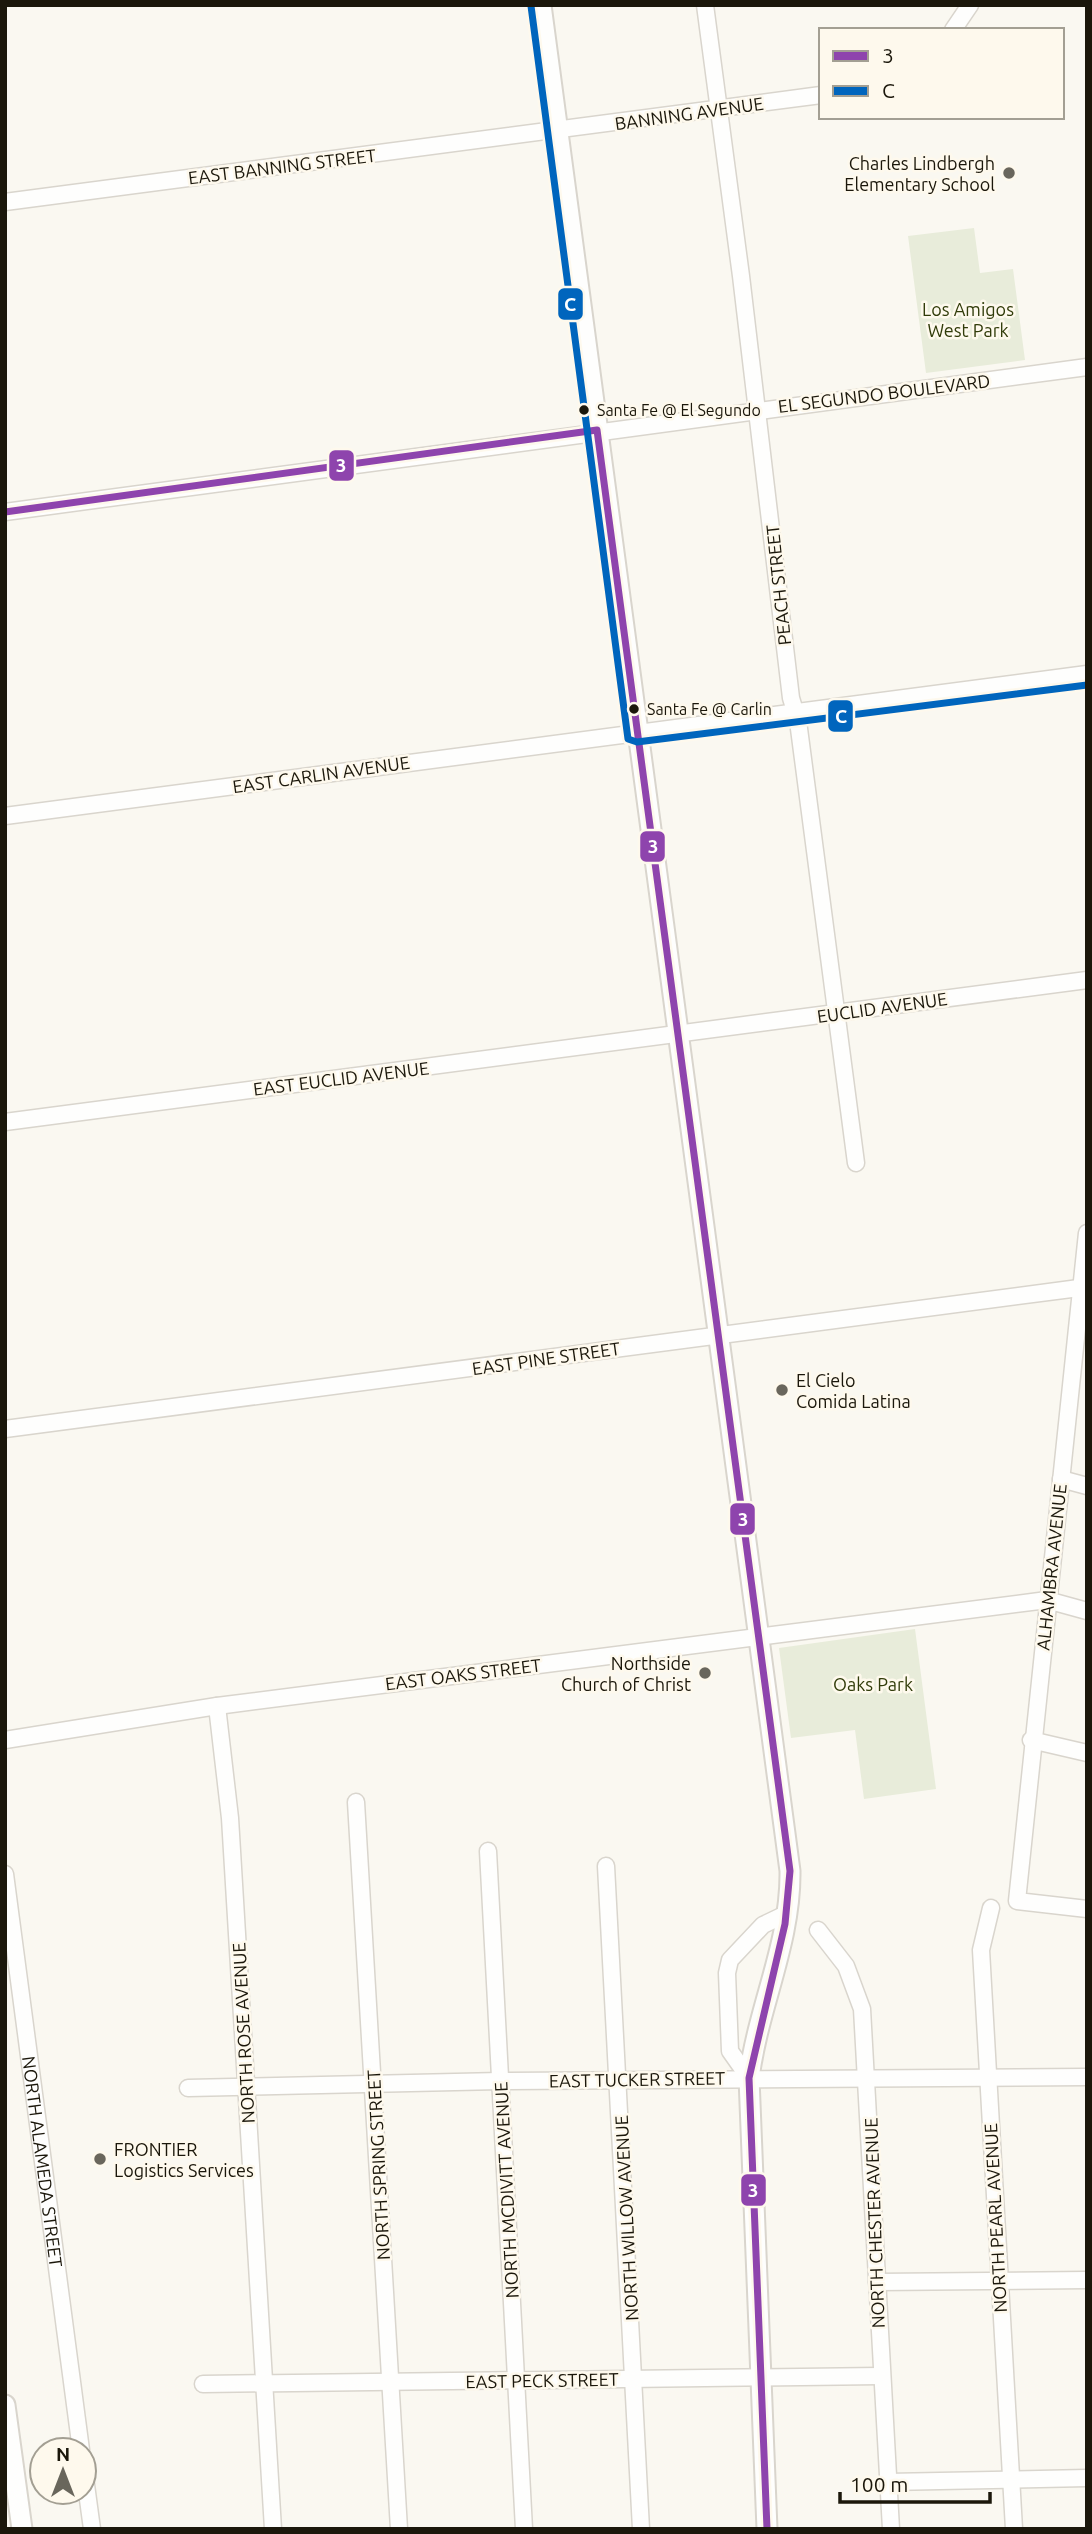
<svg xmlns="http://www.w3.org/2000/svg" width="1092" height="2534" font-family="Ubuntu,sans-serif">
	<style>
		.green { fill: #e8ecda }
		.lines { fill: none; stroke-linecap: round; stroke-linejoin: round }
		.minor-casing { stroke: #d9d5cd; stroke-width: 19 }
		.major-casing { stroke: #d9d5cd; stroke-width: 23 }
		.minor { stroke: #fefefd; stroke-width: 16 }
		.major { stroke: #fefefd; stroke-width: 19 }
		.bus-1-casing { stroke: #fef9ed; stroke-width: 12 }
		.bus-2-casing { stroke: #fef9ed; stroke-width: 12 }
		.bus-1 { stroke: #8e44ad; stroke-width: 7 }
		.bus-2 { stroke: #0065bd; stroke-width: 7 }
		.poi-dot { fill: #69665c; stroke: #fef9ed; stroke-width: 2.5 }
		.bus-dot { fill: #1b170b; stroke: #fef9ed; stroke-width: 2.5 }
		.labels { text-anchor: middle; dominant-baseline: central; stroke-width: 5; stroke-linejoin: round; paint-order: stroke }
		.bus-label { font-size: 16px; fill: #1b170b; stroke: #fef9ed; text-anchor: start }
		.street-label { font-size: 18px; fill: #1b170b; stroke: #fef9ed }
		.poi-label { font-size: 18px; fill: #1b170b; stroke: #fef9ed; text-anchor: end }
		.park-label { font-size: 18px; fill: #313c0a; stroke: #fef9ed }
		.line-badge { stroke: #fef9ed; stroke-width: 2.5 }
		.badge-label { font-size: 19px; text-anchor: middle; font-weight: bold; fill: #fff }
	</style>
	<rect width="100%" height="100%" fill="#faf8f1"/>
	<!-- green -->
	<g class="green">
		<polygon points="974,228 980,273 1013,269 1025,360 926,373 908,236"/>
		<polygon points="915,1629 936,1789 864,1799 855,1730 791,1738 779,1648"/>
	</g>
	<g class="lines">
		<defs>
			<g id="minor">
				<polyline points="705,5 741,276 791,698 798,721 856,1163"/>
				<polyline points="953,30 970,5"/>
				<polyline points="5,202 821,95"/>
				<polyline points="5,512 1087,367"/>
				<polyline points="5,816 1087,674"/>
				<polyline points="5,1122 1087,980"/>
				<polyline points="1087,1233 1017,1901 1087,1909"/>
				<polyline points="5,1429 1079,1288 1087,1291"/>
				<polyline points="1061,1479 1087,1486"/>
				<polyline points="217,1706 230,1818 273,2529"/>
				<polyline points="5,1740 217,1706 1047,1600 1087,1611"/>
				<polyline points="1031,1740 1087,1753"/>
				<polyline points="356,1802 399,2529"/>
				<polyline points="488,1851 524,2529"/>
				<polyline points="606,1866 641,2529"/>
				<path id="s1" d="M5,1874L81,2450"/>
				<polyline points="991,1908 981,1950 1014,2529"/>
				<polyline points="818,1930 846,1966 862,2009 891,2529"/>
				<polyline points="749,2078 730,2051 727,1973 730,1960 763,1925 788,1913"/>
				<polyline points="188,2088 500,2081 1087,2077"/>
				<polyline points="877,2282 1087,2280"/>
				<polyline points="203,2384 880,2376"/>
				<polyline points="84,2470 92,2529"/>
				<polyline points="888,2482 1087,2478"/>
			</g>
			<g id="major">
				<path d="M541,5L790,1871C791,1943 758,2007 749,2078L767,2529"/>
				<polyline points="5,2405 22,2529"/>
			</g>
		</defs>
		<!-- minor casing -->
		<use href="#minor" class="minor-casing"/>
		<!-- major casing -->
		<use href="#major" class="major-casing"/>
		<!-- minor -->
		<use href="#minor" class="minor"/>
		<!-- major -->
		<use href="#major" class="major"/>
		<defs>
			<polyline id="bus-1" points="5,512 597,430 790,1871 785,1924 749,2078 767,2529"/>
			<polyline id="bus-2" points="531,6 628,739 637,742 1087,685"/>
		</defs>
		<!-- bus-1 casing -->
		<use href="#bus-1" class="bus-1-casing"/>
		<!-- bus-2 casing -->
		<use href="#bus-2" class="bus-2-casing"/>
		<!-- bus-1 -->
		<use href="#bus-1" class="bus-1"/>
		<!-- bus-2 -->
		<use href="#bus-2" class="bus-2"/>
	</g>
	<!-- markers -->
	<g class="poi-dot">
		<circle cx="1009" cy="173" r="7"/>
		<circle cx="782" cy="1390" r="7"/>
		<circle cx="705" cy="1673" r="7"/>
		<circle cx="100" cy="2159" r="7"/>
	</g>
	<g class="bus-dot">
		<circle cx="584" cy="410" r="6"/>
		<circle cx="634" cy="709" r="6"/>
	</g>
	<g class="labels">
		<!-- bus labels -->
		<g class="bus-label">
			<text x="597" y="410">Santa Fe @ El Segundo</text>
			<text x="647" y="709">Santa Fe @ Carlin</text>
		</g>
		<!-- street labels -->
		<g class="street-label">
			<text transform="translate(689 113) rotate(-8)">BANNING AVENUE</text>
			<text transform="translate(282 166) rotate(-7)">EAST BANNING STREET</text>
			<text transform="translate(884 393) rotate(-7)">EL SEGUNDO BOULEVARD</text>
			<text transform="translate(778 585) rotate(-96)">PEACH STREET</text>
			<text transform="translate(321 774) rotate(-8)">EAST CARLIN AVENUE</text>
			<text transform="translate(882 1007) rotate(-8)">EUCLID AVENUE</text>
			<text transform="translate(341 1078) rotate(-7)">EAST EUCLID AVENUE</text>
			<text transform="translate(546 1358) rotate(-8)">EAST PINE STREET</text>
			<text transform="translate(1051 1567) rotate(-84)">ALHAMBRA AVENUE</text>
			<text transform="translate(463 1674) rotate(-7)">EAST OAKS STREET</text>
			<text transform="translate(243 2033) rotate(-93)">NORTH ROSE AVENUE</text>
			<text transform="translate(637 2079) rotate(-1)">EAST TUCKER STREET</text>
			<text stroke="none"><textPath href="#s1" startOffset="290">NORTH ALAMEDA STREET</textPath></text>
			<text transform="translate(378 2165) rotate(-93)">NORTH SPRING STREET</text>
			<text transform="translate(506 2190) rotate(-93)">NORTH MCDIVITT AVENUE</text>
			<text transform="translate(626 2218) rotate(-93)">NORTH WILLOW AVENUE</text>
			<text transform="translate(995 2218) rotate(-93)">NORTH PEARL AVENUE</text>
			<text transform="translate(874 2223) rotate(-92)">NORTH CHESTER AVENUE</text>
			<text transform="translate(542 2380) rotate(-1)">EAST PECK STREET</text>
		</g>
		<!-- poi labels -->
		<g class="poi-label">
			<text x="995" y="163">Charles Lindbergh<tspan x="995" dy="21">Elementary School</tspan></text>
			<text x="796" y="1380" text-anchor="start">El Cielo<tspan x="796" dy="21">Comida Latina</tspan></text>
			<text x="691" y="1663">Northside<tspan x="691" dy="21">Church of Christ</tspan></text>
			<text x="114" y="2149" text-anchor="start">FRONTIER<tspan x="114" dy="21">Logistics Services</tspan></text>
		</g>
		<!-- park labels -->
		<g class="park-label">
			<text x="968" y="309">Los Amigos<tspan x="968" dy="21">West Park</tspan></text>
			<text x="873" y="1684">Oaks Park</text>
		</g>
	</g>
	<g class="line-badge">
		<rect x="557" y="287" width="27" height="34" rx="7" fill="#0065bd"/>
		<rect x="328" y="449" width="27" height="33" rx="7" fill="#8e44ad"/>
		<rect x="827" y="699" width="27" height="34" rx="7" fill="#0065bd"/>
		<rect x="639" y="830" width="27" height="33" rx="7" fill="#8e44ad"/>
		<rect x="729" y="1502" width="27" height="34" rx="7" fill="#8e44ad"/>
		<rect x="740" y="2173" width="27" height="34" rx="7" fill="#8e44ad"/>
	</g>
	<g class="badge-label">
		<text x="570" y="311">C</text>
		<text x="341" y="472">3</text>
		<text x="841" y="723">C</text>
		<text x="653" y="853">3</text>
		<text x="743" y="1526">3</text>
		<text x="753" y="2197">3</text>
	</g>
	<!-- border -->
	<rect width="1092" height="2534" fill="none" stroke="#1b170b" stroke-width="14"/>
	<!-- legend -->
	<rect x="819" y="28" width="245" height="91" fill="#fef9ed" stroke="#a39f93" stroke-width="2"/>
	<rect x="833" y="51" width="35" height="10" fill="#8e44ad" stroke="#a39f93" stroke-width="2"/>
	<text x="882" y="63" font-size="21" fill="#1b170b">3</text>
	<rect x="833" y="86" width="35" height="10" fill="#0065bd" stroke="#a39f93" stroke-width="2"/>
	<text x="882" y="98" font-size="21" fill="#1b170b">C</text>
	<!-- north arrow -->
	<g transform="translate(63 2471)"><circle r="33" fill="#fef9ed" stroke="#a39f93" stroke-width="2"/>
	<path d="M0-5L12 26L0 18L-12 26Z" fill="#69665c"/>
	<text y="-10" font-size="19" font-weight="bold" text-anchor="middle" fill="#1b170b">N</text>
	</g>
	<!-- scale -->
	<path d="M840 2492v10h150v-10" fill="none" stroke="#1b170b" stroke-width="3.5"/>
	<text x="850" y="2492" font-size="21" fill="#1b170b" stroke="#fef9ed" stroke-width="5" paint-order="stroke">100 m</text>
</svg>
